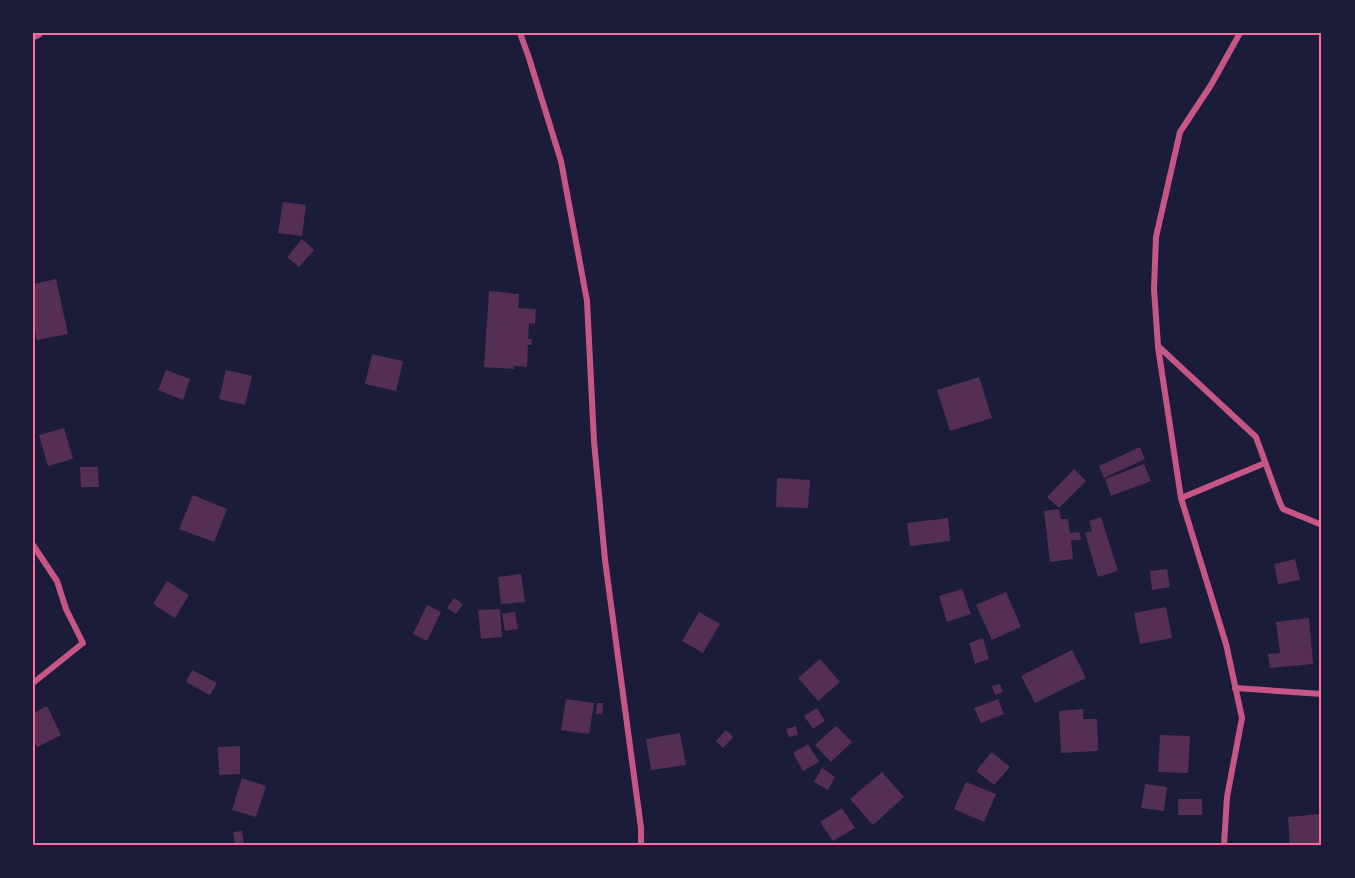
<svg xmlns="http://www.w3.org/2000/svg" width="1355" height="878" font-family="'Exo 2',sans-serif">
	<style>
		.building { fill: #542f53 }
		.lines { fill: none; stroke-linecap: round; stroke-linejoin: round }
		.minor { stroke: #c65784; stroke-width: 6 }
		.tertiary { stroke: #c65784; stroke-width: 10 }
		.neatline { fill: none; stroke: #ff6b9d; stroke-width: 2 }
	</style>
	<rect width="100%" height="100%" fill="#1b1b3a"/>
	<!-- building -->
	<g class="building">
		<polygon points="283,202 306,205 302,236 278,233"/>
		<polygon points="302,239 314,250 299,267 287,257"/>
		<polygon points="56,279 68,334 37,340 33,324 33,284"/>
		<polygon points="489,291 519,294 518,308 536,309 535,324 529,323 528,339 532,339 531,345 528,345 527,367 514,366 514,369 484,367"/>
		<polygon points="372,354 403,361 396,391 365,384"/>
		<polygon points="166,370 190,379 183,400 158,390"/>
		<polygon points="226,370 252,376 245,405 219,399"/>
		<polygon points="979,377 992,418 950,431 937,390"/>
		<polygon points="64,428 73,459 48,466 39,435"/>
		<polygon points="1140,447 1145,459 1104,478 1099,466"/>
		<polygon points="1144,464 1151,481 1111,496 1105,479"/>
		<polygon points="80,467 98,467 99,487 81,487"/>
		<polygon points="1074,469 1086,481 1059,508 1047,497"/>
		<polygon points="777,478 810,480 808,508 776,507"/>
		<polygon points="193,495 227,509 214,542 179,529"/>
		<polygon points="1059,509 1061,519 1068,519 1070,533 1079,532 1081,540 1071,540 1073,559 1050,562 1044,511"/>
		<polygon points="1101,517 1118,571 1098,577 1085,533 1092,531 1089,521"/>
		<polygon points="948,518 950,541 910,546 907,523"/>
		<polygon points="1295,559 1300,580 1278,584 1274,564"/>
		<polygon points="1167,569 1170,587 1152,590 1150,571"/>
		<polygon points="521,574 525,602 501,604 498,577"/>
		<polygon points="167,581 189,595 175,618 153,604"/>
		<polygon points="962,589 971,614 947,622 939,596"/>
		<polygon points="1006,592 1021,627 992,640 976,605"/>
		<polygon points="454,598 463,604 456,614 447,608"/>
		<polygon points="427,605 441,612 427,641 413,634"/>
		<polygon points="1166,607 1172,638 1140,644 1134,613"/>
		<polygon points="500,609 502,637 481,639 478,610"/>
		<polygon points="515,612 518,629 505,631 502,614"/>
		<polygon points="699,612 720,624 703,653 682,641"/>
		<polygon points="1309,618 1313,664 1270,668 1268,654 1280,653 1276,622"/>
		<polygon points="983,638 989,659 975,664 969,643"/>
		<polygon points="1072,650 1086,678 1035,703 1021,676"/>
		<polygon points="820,659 840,682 818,701 798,678"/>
		<polygon points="192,670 217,683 210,695 186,682"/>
		<polygon points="1000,684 1003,692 995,695 992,686"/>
		<polygon points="566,699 594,703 589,734 561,730"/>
		<polygon points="998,699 1004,714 981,723 974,708"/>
		<polygon points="597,703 603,703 602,714 596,714"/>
		<polygon points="47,706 61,735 37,747 33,739 33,713"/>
		<polygon points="817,708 825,721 813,729 804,716"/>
		<polygon points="1083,709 1083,719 1097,719 1098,751 1061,753 1059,711"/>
		<polygon points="796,726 798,735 789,737 786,729"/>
		<polygon points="836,726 852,742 831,762 815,745"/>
		<polygon points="726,730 733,737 723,748 716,741"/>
		<polygon points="680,733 686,765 651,770 646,739"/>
		<polygon points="1160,735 1190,736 1188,773 1158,772"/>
		<polygon points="808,744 819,762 803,771 793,753"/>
		<polygon points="240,746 240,774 219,775 218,747"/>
		<polygon points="992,752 1010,767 994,785 976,771"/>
		<polygon points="822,768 835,777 828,790 814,782"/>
		<polygon points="882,772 904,797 873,825 850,799"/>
		<polygon points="242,778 266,786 256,817 232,810"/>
		<polygon points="966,782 996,794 984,822 954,809"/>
		<polygon points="1145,784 1167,787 1164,811 1141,808"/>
		<rect x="1178" y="799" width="24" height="16"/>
		<polygon points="842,808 855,828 833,841 820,822"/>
		<polygon points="1320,814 1322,845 1290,845 1288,817"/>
		<polygon points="242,831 244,845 235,845 233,832"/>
	</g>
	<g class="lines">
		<!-- minor -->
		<g class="minor">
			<polyline points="520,33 529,58 561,161 587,301 594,441 605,560 641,828 641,845"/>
			<polyline points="1240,33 1211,85 1180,132 1156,237 1154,289 1158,346 1256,437 1280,503 1283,509 1322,525"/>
			<polyline points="1158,347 1181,498 1226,644 1242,718 1227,797 1224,845"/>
			<polyline points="1181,498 1265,463"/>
			<polyline points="33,545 57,581 66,609 83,643 33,683"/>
			<polyline points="1235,688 1322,694"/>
		</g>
		<!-- tertiary -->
		<polyline class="tertiary" points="33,35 38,33"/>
	</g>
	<!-- border -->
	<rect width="1355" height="878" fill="none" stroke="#1b1b3a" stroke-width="69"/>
	<rect x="34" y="34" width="1286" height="810" class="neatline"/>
</svg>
